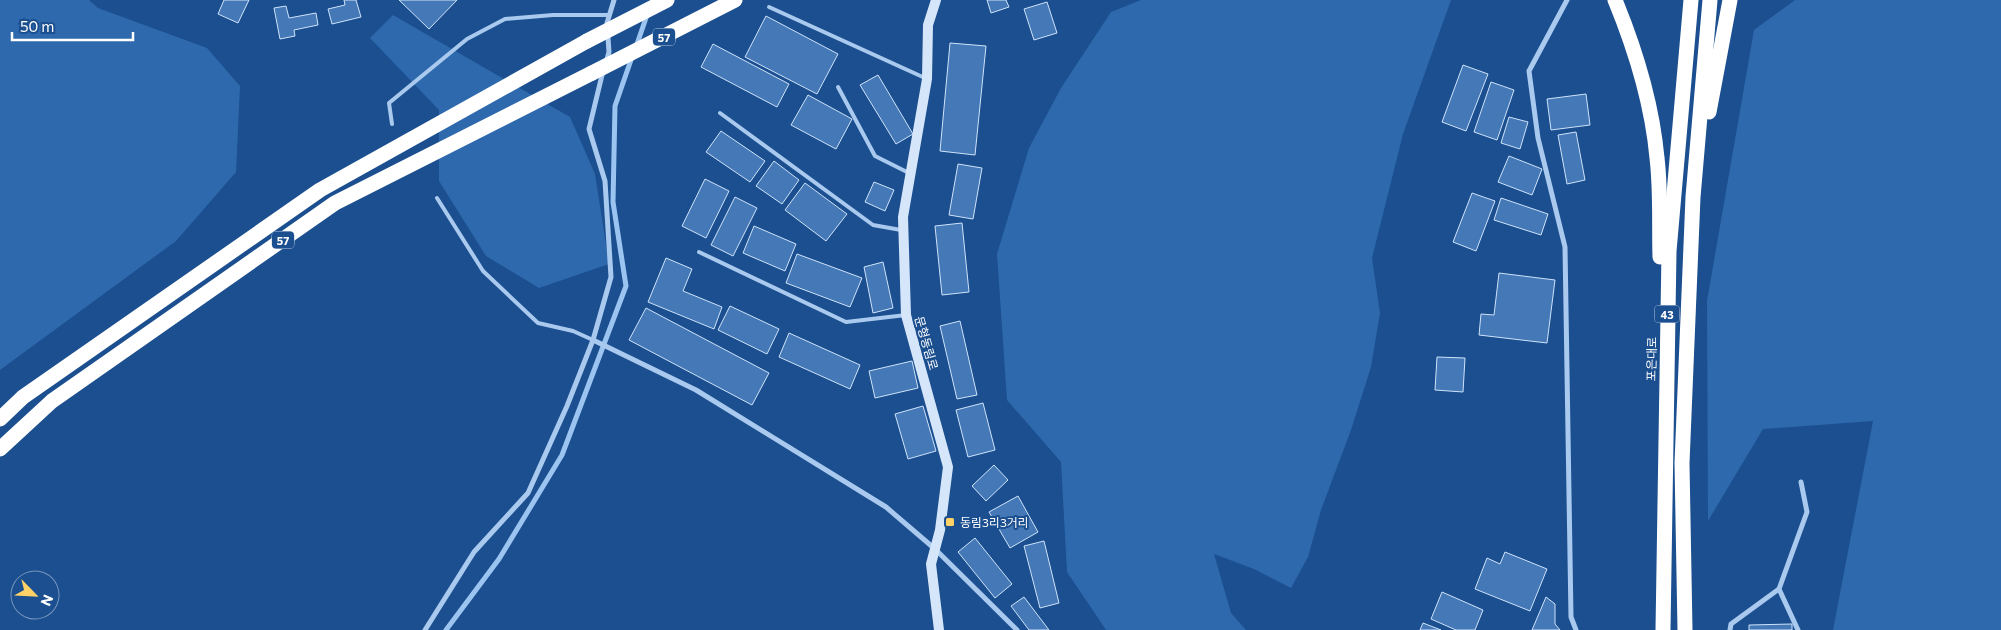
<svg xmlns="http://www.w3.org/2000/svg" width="2001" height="630" font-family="Commissioner,'Noto Sans KR',sans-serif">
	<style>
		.green { fill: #2e69ad }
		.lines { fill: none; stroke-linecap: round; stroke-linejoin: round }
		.stream { stroke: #9cc4f0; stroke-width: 5 }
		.building { fill: #4478b7; stroke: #cfe3fa }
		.lane { stroke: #a9c9ee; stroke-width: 4 }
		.street { stroke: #a9c9ee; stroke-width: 5 }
		.secondary { stroke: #d6e6fa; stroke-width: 10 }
		.highway { stroke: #fff; stroke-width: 15 }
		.highway-bridge { stroke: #fff; stroke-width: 15 }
		.poi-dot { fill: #ffd166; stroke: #1b4f8f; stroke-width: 2 }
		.labels { text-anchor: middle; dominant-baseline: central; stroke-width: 4; stroke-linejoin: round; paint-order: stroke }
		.shield { fill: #1b4f8f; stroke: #bbcadd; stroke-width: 1 }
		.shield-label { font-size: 11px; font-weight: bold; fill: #fff }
		.street-label { font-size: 12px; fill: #fff; stroke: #1b4f8f }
		.poi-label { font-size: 12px; fill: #fff; stroke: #1b4f8f; text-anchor: start }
	</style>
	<rect width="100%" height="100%" fill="#1b4f8f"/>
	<!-- green -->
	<g class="green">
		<polygon points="0,0 89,0 98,8 207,48 240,86 236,172 176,241 0,370"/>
		<polygon points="1141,0 1451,0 1403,134 1372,258 1380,313 1371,367 1351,430 1321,510 1308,557 1291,588 1254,569 1214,554 1231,613 1246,630 1106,630 1067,572 1061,462 1007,400 997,254 1029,148 1061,88 1111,12"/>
		<polygon points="1795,0 2001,0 2001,630 1833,630 1873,421 1763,429 1708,521 1707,301 1754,30"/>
		<polygon points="393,15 570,117 595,174 609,264 539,288 486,256 439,181 439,110 370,38"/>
	</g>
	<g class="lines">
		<!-- stream -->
		<g class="stream">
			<polyline points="636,47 647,15"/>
			<polyline points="446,630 499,559 562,455 626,286 613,202 615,106 632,57"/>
		</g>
	</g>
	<!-- building -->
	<g class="building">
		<polygon points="224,0 249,0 238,23 218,14"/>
		<polygon points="344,0 356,0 361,17 332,24 328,9 345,5"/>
		<polygon points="399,0 457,0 429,29"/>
		<polygon points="987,0 1006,0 1009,7 991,13"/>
		<polygon points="1047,2 1057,33 1034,40 1024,9"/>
		<polygon points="286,6 289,18 316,13 318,25 294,30 295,36 280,39 274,8"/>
		<polygon points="766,16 838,54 817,94 745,57"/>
		<polygon points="950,43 986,46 975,155 940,151"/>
		<polygon points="713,44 789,84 777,107 701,67"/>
		<polygon points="1463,65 1488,74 1466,131 1442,122"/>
		<polygon points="878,75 913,134 896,144 860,85"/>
		<polygon points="1491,82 1514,90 1497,140 1474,132"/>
		<polygon points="1586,94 1590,125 1551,130 1547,99"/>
		<polygon points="808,95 852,119 836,149 791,125"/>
		<polygon points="1509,117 1528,122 1520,149 1501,143"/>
		<polygon points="721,131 765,161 750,182 706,152"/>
		<polygon points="1576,132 1585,180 1567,184 1558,135"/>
		<polygon points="1509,156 1542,169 1532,195 1498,182"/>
		<polygon points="774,161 799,180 782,204 756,186"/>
		<polygon points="958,164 982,168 973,219 949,215"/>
		<polygon points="705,179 729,191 706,238 682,226"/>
		<polygon points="874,182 894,190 885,211 865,202"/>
		<polygon points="805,183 847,214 826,241 785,210"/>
		<polygon points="1472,193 1495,201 1476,251 1453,242"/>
		<polygon points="735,197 757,208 733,256 711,245"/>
		<polygon points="1501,198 1548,214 1541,235 1494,220"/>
		<polygon points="962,223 969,292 942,295 935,226"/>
		<polygon points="754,226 796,244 785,271 743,253"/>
		<polygon points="797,254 862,278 850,307 786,283"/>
		<polygon points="666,258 692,269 683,291 722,307 714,329 648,302"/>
		<polygon points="883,262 893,308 873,313 864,267"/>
		<polygon points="1499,273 1555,280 1547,343 1479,335 1481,314 1494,315"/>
		<polygon points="730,306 779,329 767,354 718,330"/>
		<polygon points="646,308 769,373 752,405 629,340"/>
		<polygon points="960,321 977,395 957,399 940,326"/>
		<polygon points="789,333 860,365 850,389 779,357"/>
		<polygon points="1437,357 1465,358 1463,392 1435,390"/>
		<polygon points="912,361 918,388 875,398 869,371"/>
		<polygon points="983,403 995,450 968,457 956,410"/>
		<polygon points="923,406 936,451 908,459 895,414"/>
		<polygon points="994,465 1008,480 986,501 972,486"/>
		<polygon points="1018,496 1038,532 1010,548 989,512"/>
		<polygon points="975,538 1012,584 995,598 958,552"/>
		<polygon points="1044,541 1059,603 1040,608 1024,546"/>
		<polygon points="1505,552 1547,569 1530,611 1475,589 1487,558 1500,564"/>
		<polygon points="1442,592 1483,610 1475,630 1456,630 1431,619"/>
		<polygon points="1024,597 1049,630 1029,630 1011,606"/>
		<polygon points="1546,597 1555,604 1555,624 1560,630 1532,630"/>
		<polygon points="1423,623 1441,630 1420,630"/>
		<polygon points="1792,624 1792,630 1749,630 1749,625"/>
	</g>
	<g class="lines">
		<!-- lane -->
		<g class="lane">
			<polyline points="769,7 925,78"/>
			<polyline points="838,87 875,156 909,173"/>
			<polyline points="720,113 873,225 901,230"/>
			<polyline points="392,124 389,103 467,39 505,19 553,15 609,15"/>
			<polyline points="437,198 483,271 538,323 573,331 593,340"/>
			<polyline points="699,252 846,322 906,315"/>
		</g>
		<!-- street -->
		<g class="street">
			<polyline points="1567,0 1529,71 1538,138 1565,247 1571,617 1576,630"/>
			<polyline points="606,63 609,52 607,23 614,0"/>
			<polyline points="593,340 696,390 886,507 935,549 1017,630"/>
			<polyline points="1779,589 1798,630"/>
			<polyline points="425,630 474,552 528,493 567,406 593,340 611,277 605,181 589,129 603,71"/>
			<polyline points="1730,630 1731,624 1779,589 1807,512 1801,482"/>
		</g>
		<!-- secondary -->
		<polyline class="secondary" points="936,0 928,25 927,79 903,217 906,315 948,467 940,530 931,564 939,630"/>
		<!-- highway -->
		<g class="highway">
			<path d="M1615,0C1636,51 1652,103 1657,158C1661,191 1659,224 1660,257"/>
			<polyline points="1709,112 1730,0"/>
			<polyline points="0,419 23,397 320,190 587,41"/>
			<polyline points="0,449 52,401 335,203 592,73"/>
			<polyline points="1663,630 1669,251 1691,0"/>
			<polyline points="1685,630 1682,463 1693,197 1710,0"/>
		</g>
		<!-- highway-bridge -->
		<g class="highway-bridge">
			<polyline points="587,41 667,0"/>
			<polyline points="592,73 735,0"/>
		</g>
	</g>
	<!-- markers -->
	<rect class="poi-dot" x="945" y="517" width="10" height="10" rx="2.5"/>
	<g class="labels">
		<!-- shield labels -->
		<g class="shield">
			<rect x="653" y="28.5" width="22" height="17" rx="4"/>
			<rect x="272" y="231.5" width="22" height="17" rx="4"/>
			<rect x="1654.5" y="305.5" width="25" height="17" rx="4"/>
		</g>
		<g class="shield-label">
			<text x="664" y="37">57</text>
			<text x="283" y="240">57</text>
			<text x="1667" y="314">43</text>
		</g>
		<!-- street labels -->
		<g class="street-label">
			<text transform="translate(927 343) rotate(74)">문형동림로</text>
			<text transform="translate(1651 359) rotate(-89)">포은대로</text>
		</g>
		<!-- poi labels -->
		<g class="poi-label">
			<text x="960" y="522">동림3리3거리</text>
		</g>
	</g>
	<!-- north arrow -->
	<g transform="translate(35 595) rotate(114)"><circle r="24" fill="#1b4f8f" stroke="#7695bc"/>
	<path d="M0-4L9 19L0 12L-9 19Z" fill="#ffd166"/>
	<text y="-8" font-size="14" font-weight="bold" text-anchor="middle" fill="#ffffff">N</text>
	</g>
	<!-- scale -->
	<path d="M12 32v8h121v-8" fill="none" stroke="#ffffff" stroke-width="2.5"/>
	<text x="20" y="32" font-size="15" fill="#ffffff" stroke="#1b4f8f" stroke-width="4" paint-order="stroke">50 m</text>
</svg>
